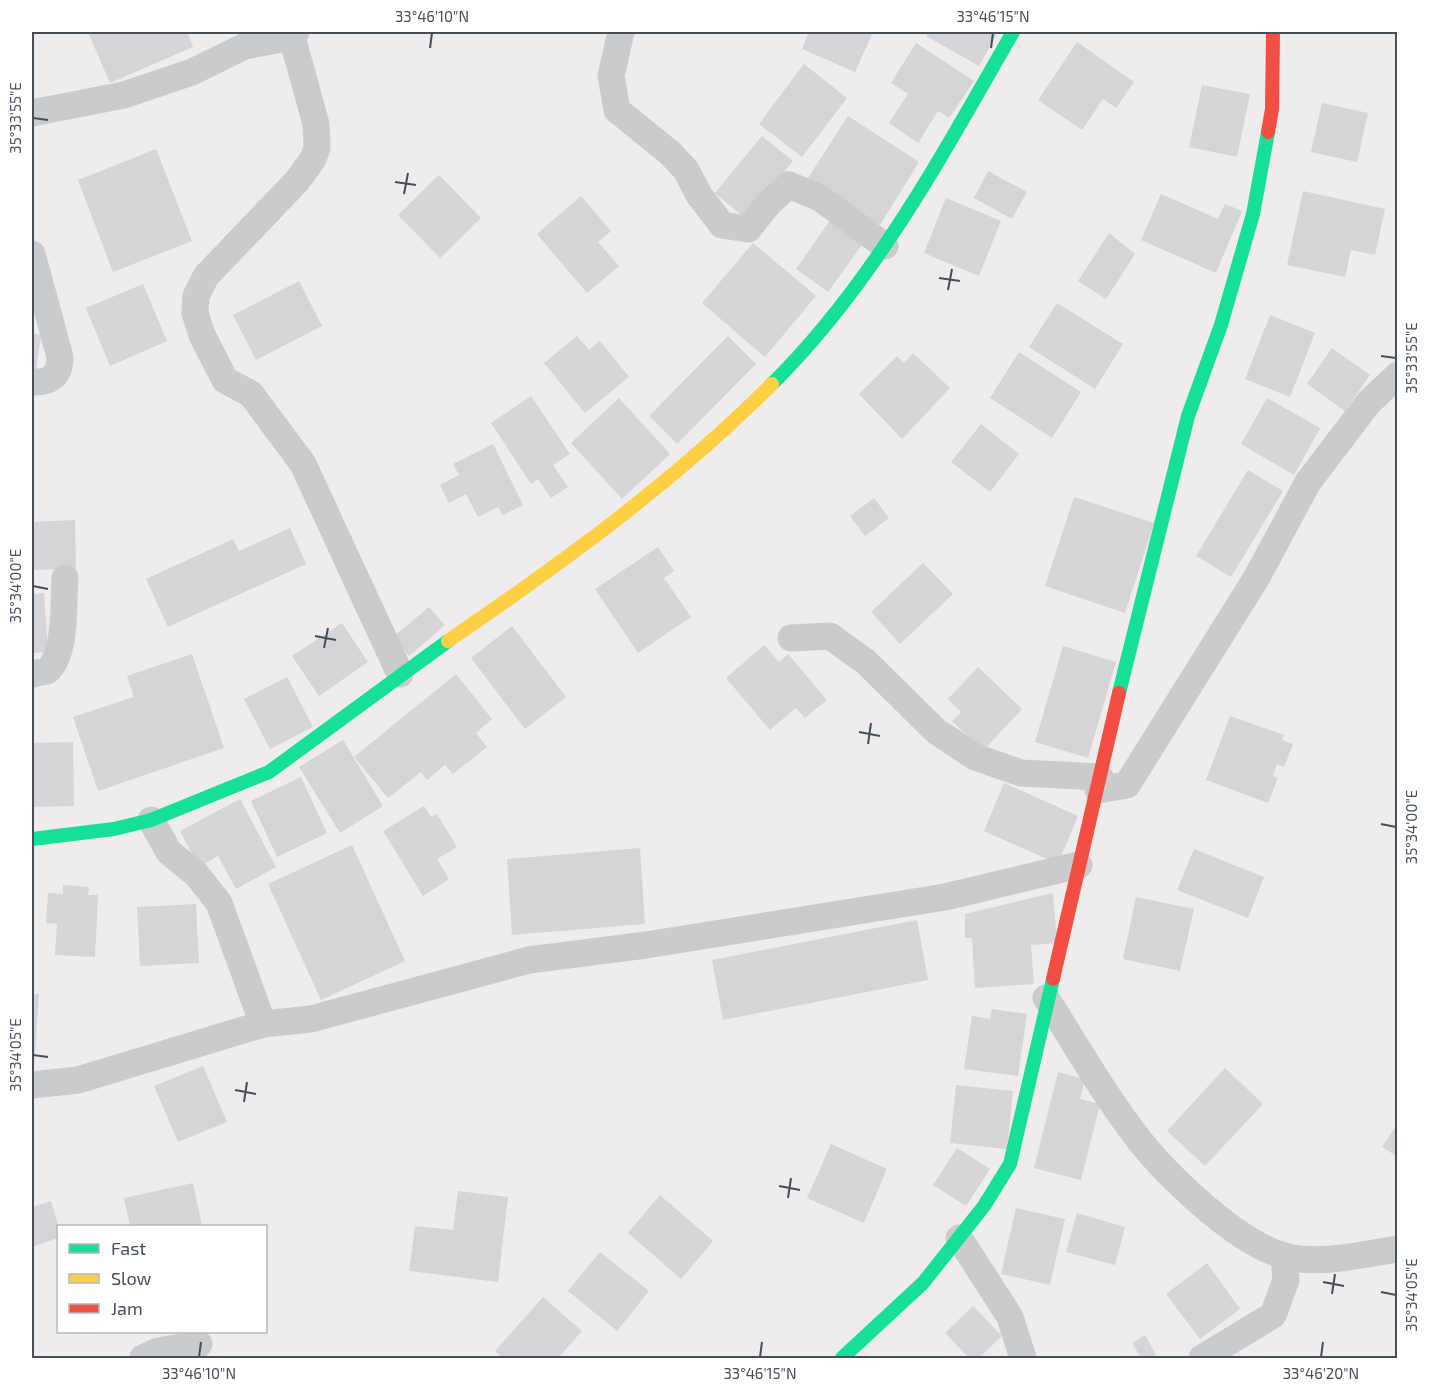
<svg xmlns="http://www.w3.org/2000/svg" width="1429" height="1390" font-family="'Exo 2',sans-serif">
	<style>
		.building { fill: #d5d4d7 }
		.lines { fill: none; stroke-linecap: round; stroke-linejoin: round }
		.street { stroke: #c9cbcd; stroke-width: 27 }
		.fast { stroke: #16e098; stroke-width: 14 }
		.slow { stroke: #ffcf43; stroke-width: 14 }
		.jam { stroke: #f24e42; stroke-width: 14 }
		.ticks { fill: none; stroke: #444f59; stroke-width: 2 }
		.neatline { fill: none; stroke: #444f59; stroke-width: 2 }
		.ticks-label { font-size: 15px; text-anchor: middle; fill: #444f59 }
	</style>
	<rect width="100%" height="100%" fill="#eeecec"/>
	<!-- building -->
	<g class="building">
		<polygon points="88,32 187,32 193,47 110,83"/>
		<polygon points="809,32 873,32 855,72 802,49"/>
		<polygon points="928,32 998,32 979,66 926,36"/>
		<polygon points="1077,42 1134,82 1116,108 1103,99 1082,130 1038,100"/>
		<polygon points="916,43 974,81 949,118 938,111 918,143 889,123 908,94 891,83"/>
		<polygon points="804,64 847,98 802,157 759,124"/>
		<polygon points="1202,85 1250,94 1237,157 1189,147"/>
		<polygon points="1322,103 1368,113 1357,162 1311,152"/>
		<polygon points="848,116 919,162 880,225 808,178"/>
		<polygon points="762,136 793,161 746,219 715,193"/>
		<polygon points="156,149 192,241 113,272 78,180"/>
		<polygon points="988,171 1027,192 1012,219 974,198"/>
		<polygon points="439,175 481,218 440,258 398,215"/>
		<polygon points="1303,191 1385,209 1375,255 1351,250 1345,277 1287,265"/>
		<polygon points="1161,194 1218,219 1225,204 1242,211 1216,273 1141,240"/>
		<polygon points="581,196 611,231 598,242 619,266 587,293 537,234"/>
		<polygon points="946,198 1001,221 979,276 924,253"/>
		<polygon points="831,219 864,242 828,292 796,269"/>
		<polygon points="1109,233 1135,254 1106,299 1078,281"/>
		<polygon points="753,243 816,296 765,357 702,303"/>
		<polygon points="299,281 322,326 256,360 233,315"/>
		<polygon points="143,284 167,341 110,366 86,308"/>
		<polygon points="1057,303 1123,344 1095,389 1029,347"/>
		<polygon points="1270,315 1315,333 1290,397 1245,379"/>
		<polygon points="32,333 41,335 36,371 32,371"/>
		<polygon points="577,336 589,350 600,341 629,377 585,413 544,363"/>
		<polygon points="728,336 756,364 677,444 649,416"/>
		<polygon points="1332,348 1370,375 1345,411 1307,384"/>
		<polygon points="1019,352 1081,392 1052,438 990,398"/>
		<polygon points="913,353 950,388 902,439 859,394 897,356 904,363"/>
		<polygon points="531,396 570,454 553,465 568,487 551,498 538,479 531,484 491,423"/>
		<polygon points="619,398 670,454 622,499 571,443"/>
		<polygon points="1267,398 1320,428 1294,475 1241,444"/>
		<polygon points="981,424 1019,454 990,492 951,462"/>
		<polygon points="493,444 523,505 503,515 498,507 478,517 466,494 449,503 440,485 459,475 453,464"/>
		<polygon points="1248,470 1283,491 1231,577 1196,556"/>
		<polygon points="1074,497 1154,523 1125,613 1045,586"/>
		<polygon points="874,498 889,518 865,536 850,516"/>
		<polygon points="75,520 76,569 32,570 32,522"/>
		<polygon points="290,528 306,564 168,627 146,579 233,539 239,551"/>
		<polygon points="658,547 674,571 664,578 691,617 638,653 595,589"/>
		<polygon points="923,563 953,594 900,644 871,612"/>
		<polygon points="44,593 48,652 32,653 32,594"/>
		<polygon points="429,607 445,625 409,656 393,637"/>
		<polygon points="342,623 368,662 319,696 292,656"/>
		<polygon points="512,626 566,697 525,729 471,658"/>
		<polygon points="764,645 779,662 788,654 827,700 805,718 796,708 770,730 726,678"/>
		<polygon points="1063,646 1116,662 1088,758 1035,742"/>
		<polygon points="192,654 224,748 98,791 73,717 134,697 127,676"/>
		<polygon points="978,667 1022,709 983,751 952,721 961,712 948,699"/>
		<polygon points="456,674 492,719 476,733 487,747 453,774 445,765 427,780 421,772 388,798 354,757"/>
		<polygon points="287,677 313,727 270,749 244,699"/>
		<polygon points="1230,716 1284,735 1282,740 1293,744 1284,767 1277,764 1273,776 1278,778 1268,803 1206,780"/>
		<polygon points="343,740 383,806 340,833 299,767"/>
		<polygon points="73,742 74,806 32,807 32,743"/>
		<polygon points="301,777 327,833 277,857 251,801"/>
		<polygon points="1004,783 1078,816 1058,864 984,831"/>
		<polygon points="240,799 276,867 236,889 218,856 199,867 180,831"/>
		<polygon points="424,806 431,817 437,814 457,847 437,859 449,879 423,896 383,831"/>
		<polygon points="352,845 405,961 321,1000 268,884"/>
		<polygon points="640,848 645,924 512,935 507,859"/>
		<polygon points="1194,849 1264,877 1248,918 1177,890"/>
		<polygon points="63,885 89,887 88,895 98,895 95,957 55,955 57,924 46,923 48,893 63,894"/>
		<polygon points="1053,893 1057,943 1031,945 1034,984 975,988 972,938 965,938 965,914"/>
		<polygon points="1136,897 1194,909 1180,971 1123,959"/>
		<polygon points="196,904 199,963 140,966 137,907"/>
		<polygon points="917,920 928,980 723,1020 712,960"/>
		<polygon points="32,994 39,994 34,1067 32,1067"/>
		<polygon points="992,1009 1027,1014 1018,1076 964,1069 972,1016 990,1019"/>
		<polygon points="203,1066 227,1122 178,1142 154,1086"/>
		<polygon points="1225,1068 1263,1104 1205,1166 1167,1131"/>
		<polygon points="1058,1072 1085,1079 1080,1099 1100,1104 1081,1180 1034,1168"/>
		<polygon points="956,1085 1013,1091 1007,1149 950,1143"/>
		<polygon points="1398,1123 1398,1157 1382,1147"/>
		<polygon points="831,1144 887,1169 864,1223 807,1198"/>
		<polygon points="957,1148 990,1169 966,1206 933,1185"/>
		<polygon points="193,1183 202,1226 130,1226 124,1198"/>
		<polygon points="458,1191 508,1197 498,1282 409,1271 415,1226 453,1230"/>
		<polygon points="660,1195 713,1241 681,1279 628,1233"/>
		<polygon points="51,1201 58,1225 58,1238 32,1247 32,1207"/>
		<polygon points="1016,1208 1065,1219 1050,1285 1001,1274"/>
		<polygon points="1077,1213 1125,1227 1115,1265 1066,1252"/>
		<polygon points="600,1252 649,1291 617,1331 568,1291"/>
		<polygon points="1207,1263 1240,1309 1200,1339 1166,1294"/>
		<polygon points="543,1297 582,1331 560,1356 563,1358 503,1358 495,1351"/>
		<polygon points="973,1306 1002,1336 979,1358 969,1358 945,1333"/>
		<polygon points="1145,1335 1156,1355 1141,1358 1132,1343"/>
	</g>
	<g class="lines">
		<!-- street -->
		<g class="street">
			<polyline points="621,32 611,76 617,110 670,153 686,170 699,195 722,225 748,229 769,203 789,185 820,198 885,246"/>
			<polyline points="292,37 316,124 317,148 313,159 297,181 206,276 196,296 195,313 202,335 225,380 251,394 303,464 400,674"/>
			<polyline points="32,113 124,95 192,72 245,46 292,37 296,32"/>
			<path d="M32,254L60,357C60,376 50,383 32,382"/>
			<polyline points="791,638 830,636 866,662 936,731 975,757 1021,773 1100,777"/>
			<path d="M32,674L47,671C67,654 63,603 65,578"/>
			<polyline points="1098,790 1127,785 1257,577 1308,482 1369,402 1398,375"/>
			<polyline points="151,820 169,852 197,875 219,903 263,1024 311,1019 529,960 646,945 945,897 1079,865"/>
			<path d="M1046,998C1073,1040 1098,1085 1128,1125C1159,1169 1233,1241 1284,1256C1318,1266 1363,1254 1398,1249"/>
			<polyline points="32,1085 78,1080 263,1024"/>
			<polyline points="959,1238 1010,1317 1023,1358"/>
			<polyline points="143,1358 158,1351 199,1344"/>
			<polyline points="1202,1358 1273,1315 1286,1280 1284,1256"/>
		</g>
		<!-- fast -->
		<g class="fast">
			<path d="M772,384C874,283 942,155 1013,32"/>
			<polyline points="1119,693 1188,416 1221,325 1253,214 1268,132"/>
			<polyline points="32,839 114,829 151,820 269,772 448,641"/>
			<polyline points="842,1358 923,1283 984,1206 1010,1164 1053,979"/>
		</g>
		<!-- slow -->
		<path class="slow" d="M448,641C562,563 674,482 772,384"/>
		<!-- jam -->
		<g class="jam">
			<polyline points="1268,132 1272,109 1273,32"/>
			<polyline points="1053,979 1119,693"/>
		</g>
	</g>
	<!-- ticks -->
	<path class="ticks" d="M430,48L432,33M991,48L993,33M33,118L48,120M395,182L416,185M404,194L408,173M939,278L960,281M948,290L952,269M1381,356L1396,358M33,586L48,589M315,636L336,640M324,648L328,628M859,732L880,736M868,744L871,723M1381,824L1396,827M33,1055L48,1057M235,1090L256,1094M244,1102L247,1082M779,1186L800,1190M788,1198L791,1178M1323,1282L1344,1286M1381,1292L1396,1295M1332,1294L1335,1274M199,1357L201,1342M760,1357L762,1342M1321,1357L1323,1342"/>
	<!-- border -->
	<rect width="1429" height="1390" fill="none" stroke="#ffffff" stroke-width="66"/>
	<!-- legend -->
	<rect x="57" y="1225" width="210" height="108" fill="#ffffff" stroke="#b4b9bd" stroke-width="1.5"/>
	<rect x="69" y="1244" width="30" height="9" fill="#16e098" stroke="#b4b9bd" stroke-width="1.5"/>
	<text x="111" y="1255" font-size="18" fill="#444f59">Fast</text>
	<rect x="69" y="1274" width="30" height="9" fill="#ffcf43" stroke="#b4b9bd" stroke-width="1.5"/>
	<text x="111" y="1285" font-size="18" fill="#444f59">Slow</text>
	<rect x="69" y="1304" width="30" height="9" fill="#f24e42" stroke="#b4b9bd" stroke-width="1.5"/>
	<text x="111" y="1315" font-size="18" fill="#444f59">Jam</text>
	<rect x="33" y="33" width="1363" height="1324" class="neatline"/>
	<g class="ticks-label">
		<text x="432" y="22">33°46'10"N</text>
		<text x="993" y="22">33°46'15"N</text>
		<text transform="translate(16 118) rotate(-90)" y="5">35°33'55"E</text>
		<text transform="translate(1412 358) rotate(-90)" y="5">35°33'55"E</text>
		<text transform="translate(16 586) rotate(-90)" y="5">35°34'00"E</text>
		<text transform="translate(1412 827) rotate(-90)" y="5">35°34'00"E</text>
		<text transform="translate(16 1055) rotate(-90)" y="5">35°34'05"E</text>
		<text transform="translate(1412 1295) rotate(-90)" y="5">35°34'05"E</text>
		<text x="199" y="1379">33°46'10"N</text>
		<text x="760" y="1379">33°46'15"N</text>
		<text x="1321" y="1379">33°46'20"N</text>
	</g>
</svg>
